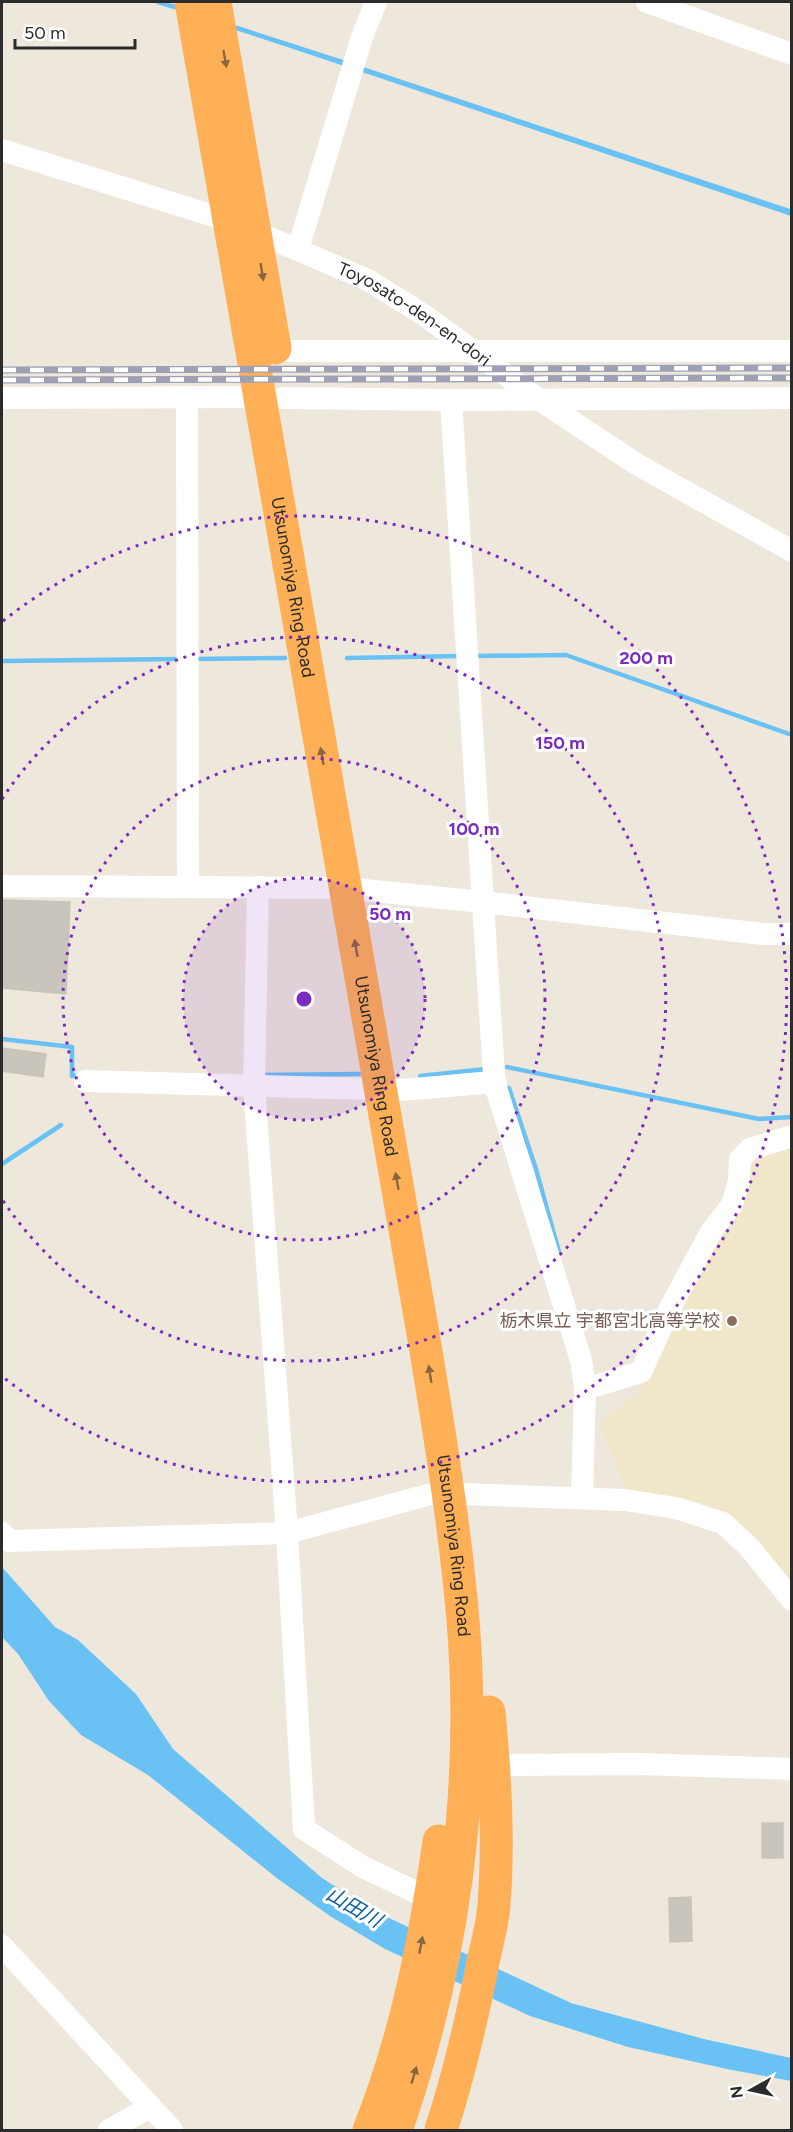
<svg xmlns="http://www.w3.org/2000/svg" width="793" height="2132" font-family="Figtree,'Noto Sans JP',sans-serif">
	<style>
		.education { fill: #f0e7cb }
		.water { fill: #6ac2f4 }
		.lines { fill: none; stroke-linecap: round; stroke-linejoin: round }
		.stream { stroke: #6ac2f4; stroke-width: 4.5 }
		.building { fill: #c9c5bc; stroke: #c9c4b6; stroke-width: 1.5 }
		.minor { stroke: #fff; stroke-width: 22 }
		.highway { stroke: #ffb056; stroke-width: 33 }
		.rail-casing { stroke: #9fa0b6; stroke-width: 7 }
		.rail { stroke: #fff; stroke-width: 4.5; stroke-dasharray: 14; stroke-linecap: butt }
		.oneway { fill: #8a673e }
		.ring { fill: none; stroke: #7b2cbf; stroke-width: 3; stroke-dasharray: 3 6 }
		.education-dot { fill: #8d6e63; stroke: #fff; stroke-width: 2 }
		.labels { text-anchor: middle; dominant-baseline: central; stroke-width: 6; stroke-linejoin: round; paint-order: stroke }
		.street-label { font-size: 18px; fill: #2b2b2b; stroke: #fff }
		.education-label { font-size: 18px; fill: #785e54; stroke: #fff; text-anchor: end }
		.water-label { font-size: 20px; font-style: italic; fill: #075ea3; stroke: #fff }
		.centre { fill: #7b2cbf; stroke: #fff; stroke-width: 3 }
		.ring-label { font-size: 18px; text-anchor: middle; font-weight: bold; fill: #7b2cbf; stroke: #fff; stroke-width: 6; stroke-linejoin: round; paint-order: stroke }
	</style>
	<rect width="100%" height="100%" fill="#eee8dc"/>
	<!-- education -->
	<polygon class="education" points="791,1143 791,1585 740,1524 700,1503 624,1488 600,1422 640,1392 749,1156"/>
	<!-- water -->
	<g class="water">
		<polygon points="237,28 791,213 791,216 237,30"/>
		<polygon points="2,1567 55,1627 78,1640 136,1694 173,1749 322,1878 374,1911 571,2003 704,2039 791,2058 791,2081 727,2069 628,2047 530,2016 385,1949 330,1916 278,1879 148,1775 81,1735 49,1701 18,1654 2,1637"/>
	</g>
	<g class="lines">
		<!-- stream -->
		<g class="stream">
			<polyline points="158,2 175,7"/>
			<polyline points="237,28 348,64"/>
			<polyline points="359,68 792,212"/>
			<polyline points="475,656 566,655 792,735"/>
			<polyline points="347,658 461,656"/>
			<polyline points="194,659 285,658"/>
			<polyline points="2,661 180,659"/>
			<polyline points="2,1039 72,1047 72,1076 80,1076"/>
			<polyline points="507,1067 759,1119 792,1117"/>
			<polyline points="259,1075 359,1074"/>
			<polyline points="420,1076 486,1069"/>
			<polyline points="509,1088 536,1169 559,1252"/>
			<polyline points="2,1164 61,1125"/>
		</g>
	</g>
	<!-- building -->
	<g class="building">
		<polygon points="2,900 70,902 66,994 2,988"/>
		<polygon points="2,1048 46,1054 43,1077 2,1071"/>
		<rect x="762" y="1823" width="21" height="35"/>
		<polygon points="691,1897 692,1941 670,1942 669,1898"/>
	</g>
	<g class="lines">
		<!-- minor -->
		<g class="minor">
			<polyline points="647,2 792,54"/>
			<path id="s1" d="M2,150L230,221L368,280L424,315L540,400L594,436L638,465L792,551"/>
			<polyline points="298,249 362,37 376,2"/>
			<polyline points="275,351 792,351"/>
			<polyline points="187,397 188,887"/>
			<polyline points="2,398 260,397"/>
			<polyline points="283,398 451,400 792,398"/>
			<polyline points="451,400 494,1075 497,1091 581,1360 585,1389 582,1497"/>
			<polyline points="2,886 345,888 482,902 763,934 792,934"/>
			<polyline points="258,887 254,1087 287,1533 304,1829 363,1867 426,1897 430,1897"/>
			<polyline points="85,1081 402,1090 495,1082"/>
			<polyline points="585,1389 641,1372 670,1308 712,1230 732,1205 739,1181 740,1159 750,1149 792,1136"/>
			<polyline points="2,1533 9,1541 287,1533 435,1493 625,1500 676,1508 723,1523 749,1547 792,1600"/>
			<polyline points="494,1765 638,1764 792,1769"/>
			<polyline points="2,1946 172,2130"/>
			<polyline points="109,2130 150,2107"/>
		</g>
		<!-- highway -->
		<g class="highway">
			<path id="s2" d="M191,2L425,1345C440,1436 455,1528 463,1620C477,1793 453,1967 396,2130"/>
			<polyline points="215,2 275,348"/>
			<path d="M369,2130C406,2038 425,1940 439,1841"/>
			<path d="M441,2130C459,2075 472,2019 483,1962C487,1943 493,1923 494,1904C499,1839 495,1776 489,1712"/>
		</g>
		<defs>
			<g id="rail">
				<polyline points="2,370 792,368"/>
				<polyline points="2,380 792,378"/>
			</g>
		</defs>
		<!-- rail casing -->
		<use href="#rail" class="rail-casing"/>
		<!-- rail -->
		<use href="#rail" class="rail"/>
	</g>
	<!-- one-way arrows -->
	<defs><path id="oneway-solid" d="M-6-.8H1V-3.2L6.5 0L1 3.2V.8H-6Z" transform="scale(1.5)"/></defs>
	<g class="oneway">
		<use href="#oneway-solid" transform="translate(225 59) rotate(80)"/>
		<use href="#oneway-solid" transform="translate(262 272) rotate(81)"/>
		<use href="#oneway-solid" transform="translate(322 756) rotate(-100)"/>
		<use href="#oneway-solid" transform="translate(356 948) rotate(-100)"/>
		<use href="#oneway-solid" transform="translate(397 1181) rotate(-100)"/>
		<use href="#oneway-solid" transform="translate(430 1374) rotate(-99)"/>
		<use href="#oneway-solid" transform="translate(421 1945) rotate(-79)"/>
		<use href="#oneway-solid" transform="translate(414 2075) rotate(-74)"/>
	</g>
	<!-- distance rings -->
	<circle cx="304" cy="999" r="121" fill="#7b2cbf" fill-opacity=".12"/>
	<g class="ring">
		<circle cx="304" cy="999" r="121"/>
		<circle cx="304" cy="999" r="241"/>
		<path d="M2 799A362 362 0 1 1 2 1199"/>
		<path d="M3 621A483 483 0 1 1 3 1377"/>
	</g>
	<!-- markers -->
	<circle class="education-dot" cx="732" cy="1321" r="6"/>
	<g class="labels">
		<!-- street labels -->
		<g class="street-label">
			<text stroke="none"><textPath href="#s1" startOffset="446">Toyosato-den-en-dori</textPath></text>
			<text stroke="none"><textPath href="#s2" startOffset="594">Utsunomiya Ring Road</textPath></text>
			<text stroke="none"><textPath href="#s2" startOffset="1080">Utsunomiya Ring Road</textPath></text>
			<text stroke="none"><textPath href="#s2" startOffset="1566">Utsunomiya Ring Road</textPath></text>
		</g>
		<!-- education labels -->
		<g class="education-label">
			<text x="720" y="1321">栃木県立 宇都宮北高等学校</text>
		</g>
		<!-- water labels -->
		<g class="water-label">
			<text transform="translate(354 1907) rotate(30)">山田川</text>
		</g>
	</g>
	<circle cx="304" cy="999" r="9" class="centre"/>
	<g class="ring-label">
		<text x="646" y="664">200 m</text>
		<text x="560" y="749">150 m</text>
		<text x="474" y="835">100 m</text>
		<text x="390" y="920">50 m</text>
	</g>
	<!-- border -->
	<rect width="793" height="2132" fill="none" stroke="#2b2b2b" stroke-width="6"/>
	<!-- north arrow -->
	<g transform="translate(751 2090) rotate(262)" stroke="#ffffff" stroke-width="4.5" paint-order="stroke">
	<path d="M0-4.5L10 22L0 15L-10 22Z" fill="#2b2b2b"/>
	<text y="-9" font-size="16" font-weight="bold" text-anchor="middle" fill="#2b2b2b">N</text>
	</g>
	<!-- scale -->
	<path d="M15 39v9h120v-9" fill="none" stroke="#2b2b2b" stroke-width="3"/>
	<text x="24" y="39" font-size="18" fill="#2b2b2b" stroke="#ffffff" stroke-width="4.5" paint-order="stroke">50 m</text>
</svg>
